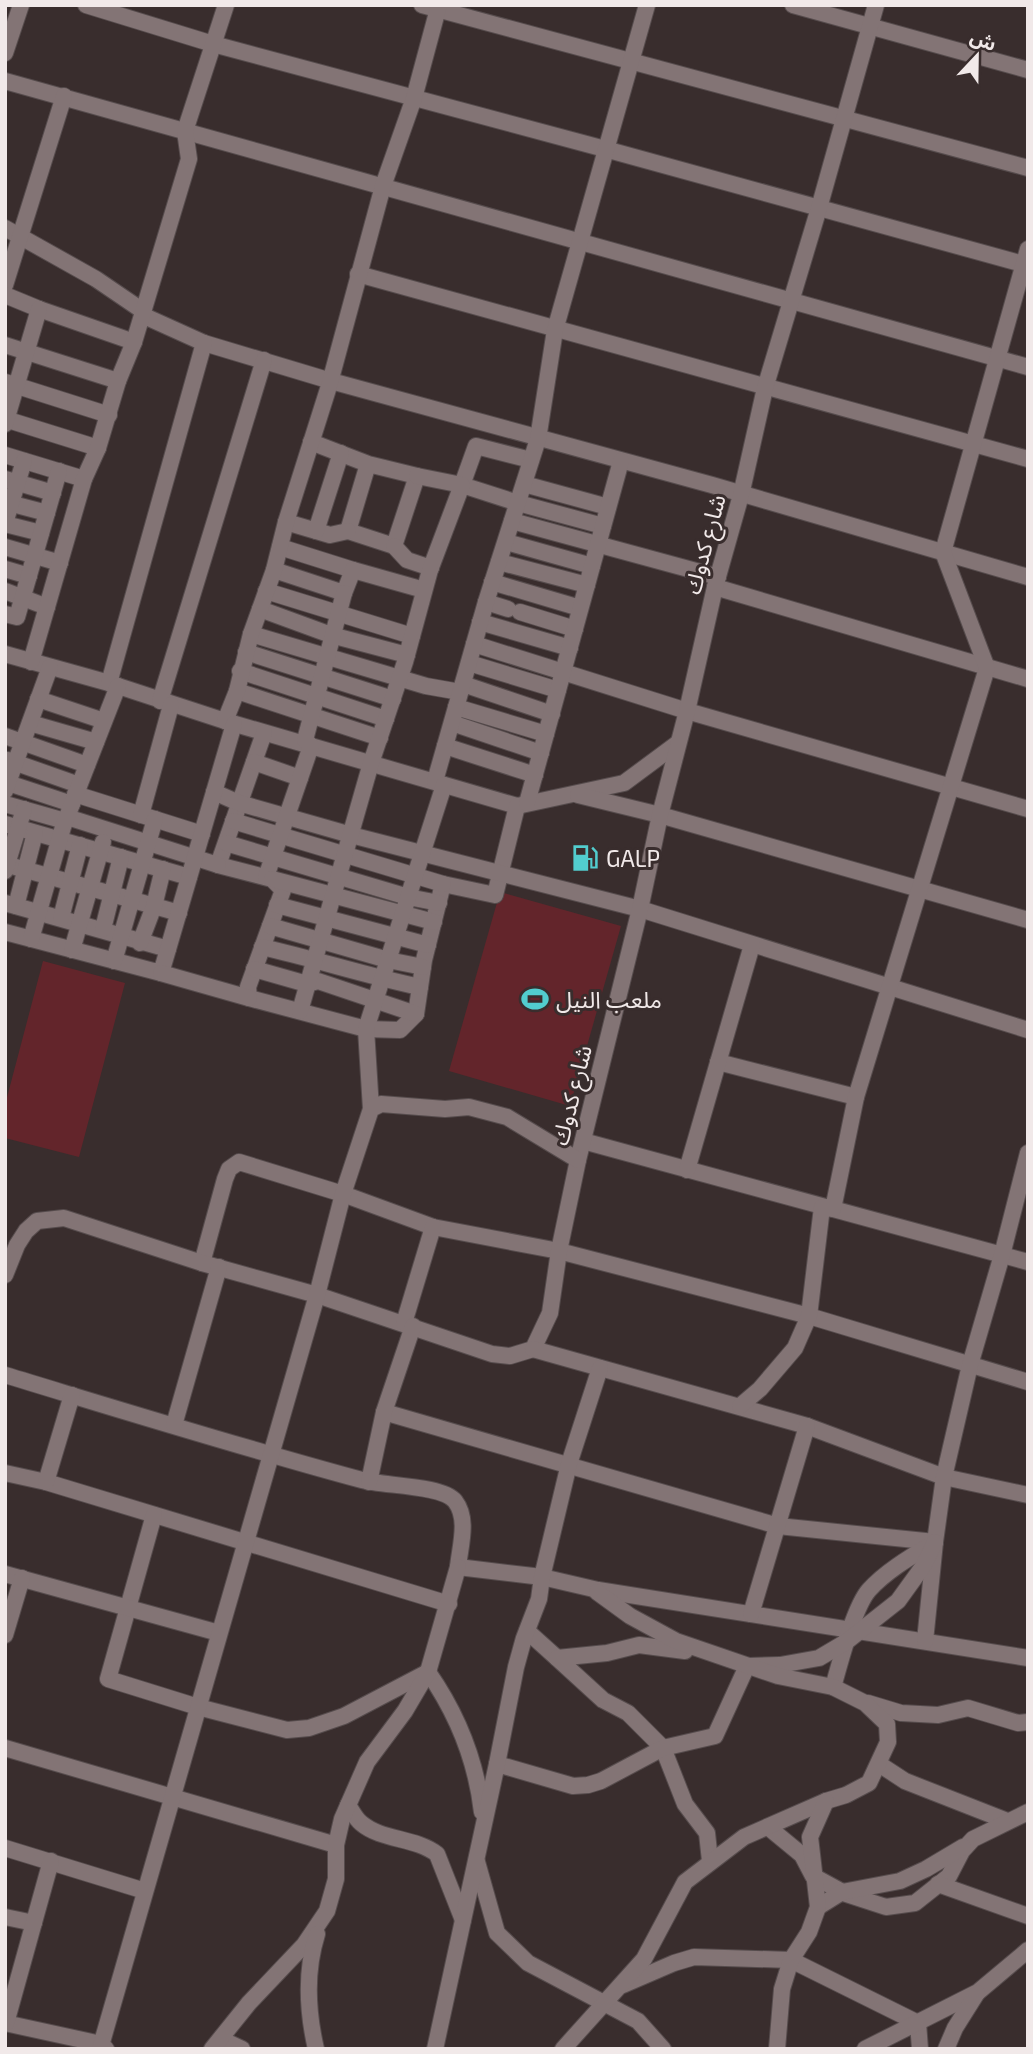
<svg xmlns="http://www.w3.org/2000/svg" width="1033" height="2054" font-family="'Exo 2','Noto Sans Arabic',sans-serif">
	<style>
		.green { fill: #63252b }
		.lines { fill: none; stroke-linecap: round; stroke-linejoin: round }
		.minor-casing { stroke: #564c4d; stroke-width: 18 }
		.minor { stroke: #837475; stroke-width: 16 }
		.labels { text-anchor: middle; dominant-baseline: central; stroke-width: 6; stroke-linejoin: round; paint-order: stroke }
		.street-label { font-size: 23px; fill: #f1e9e9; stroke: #392d2d }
		.poi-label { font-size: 23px; fill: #f1e9e9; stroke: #392d2d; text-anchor: start }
	</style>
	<rect width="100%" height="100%" fill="#392d2d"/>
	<!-- green -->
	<g class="green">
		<polygon points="500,892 621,926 570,1106 449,1071"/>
		<polygon points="43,961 125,983 79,1157 5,1138 5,1105"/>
	</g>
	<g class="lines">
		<defs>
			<g id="minor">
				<polyline points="86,5 213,44 605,149 1023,264"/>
				<polyline points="422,5 1028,168"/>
				<polyline points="793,5 1028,70"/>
				<polyline points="5,53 21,5"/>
				<polyline points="5,81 1028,367"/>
				<polyline points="5,228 96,279 143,311"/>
				<polyline points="358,274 1028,459"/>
				<polyline points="5,285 64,96"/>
				<polyline points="5,295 39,309 134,342"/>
				<polyline points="142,315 204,343 331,381 712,485 1028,577"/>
				<polyline points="5,345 118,381"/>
				<polyline points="5,382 109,415"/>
				<polyline points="5,419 98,448"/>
				<polyline points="5,424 39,309"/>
				<polyline points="311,442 368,464 417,476 394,546 348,531 368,464"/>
				<polyline points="5,455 84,479"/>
				<polyline points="531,460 476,446 462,485 518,503 603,526"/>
				<polyline points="5,479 53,493"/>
				<polyline points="524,484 608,507"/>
				<polyline points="5,502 47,513"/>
				<polyline points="512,521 718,577"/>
				<polyline points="286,522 330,535 348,531"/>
				<polyline points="5,523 24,461"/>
				<polyline points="5,524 41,533"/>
				<polyline points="316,531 341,453"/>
				<polyline points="506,542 592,566"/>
				<polyline points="394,546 407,560 431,568"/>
				<polyline points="5,547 60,563"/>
				<polyline points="280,547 353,570"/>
				<polyline points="499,562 587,585"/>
				<polyline points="5,569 29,576"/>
				<polyline points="274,570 344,593 353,570 424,590"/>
				<polyline points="492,582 580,608"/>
				<polyline points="715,587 1028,679"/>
				<polyline points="5,591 47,607"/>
				<polyline points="266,591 412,636"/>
				<polyline points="486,602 508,609"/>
				<polyline points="260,609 331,635 407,655"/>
				<polyline points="520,612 575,629"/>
				<polyline points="5,614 17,617 59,471"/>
				<polyline points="480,622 570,648"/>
				<polyline points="251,634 426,686 460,692"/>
				<polyline points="474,644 687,711 1028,809"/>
				<polyline points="246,652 393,699"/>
				<polyline points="5,654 109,683 225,721 517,806 624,783 678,743"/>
				<polyline points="31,662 84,479 98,448 118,381 134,342 189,159 185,131 226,5"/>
				<polyline points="469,663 558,690"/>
				<polyline points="240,671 386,719"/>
				<polyline points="109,683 204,343"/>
				<polyline points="463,684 552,714"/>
				<polyline points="237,691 380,738"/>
				<polyline points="38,699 104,721"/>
				<polyline points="160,701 264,360"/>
				<polyline points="456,707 546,734"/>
				<polyline points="225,721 237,691 251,634 274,570 286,522 329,386 383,186 414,98 439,5"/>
				<polyline points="30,723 96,742"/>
				<polyline points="452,723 541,753"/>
				<polyline points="264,733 218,865 272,879 283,890 248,987 249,998 366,1029 400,1030 416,1014 424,960 443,884 495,895 517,806"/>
				<polyline points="5,736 87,765"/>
				<polyline points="445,746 535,775"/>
				<polyline points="8,760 79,785"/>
				<polyline points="254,762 300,778"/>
				<polyline points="435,781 486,602 538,439 555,330 647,5"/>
				<polyline points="5,782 72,804"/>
				<polyline points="5,791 50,667"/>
				<polyline points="214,792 239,803 351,835 640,909 1028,1030"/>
				<polyline points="75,794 202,834"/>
				<polyline points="578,795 660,815 1028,920"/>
				<polyline points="527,803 621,461"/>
				<polyline points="5,804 65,821"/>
				<polyline points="141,815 171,705"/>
				<polyline points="67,817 218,865"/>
				<polyline points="233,821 443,884"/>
				<polyline points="5,824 189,877"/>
				<polyline points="226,843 408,897 439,903"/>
				<polyline points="5,864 179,913"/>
				<polyline points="5,871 24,809"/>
				<polyline points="266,877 311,746 305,740 344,593"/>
				<polyline points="272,879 434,922"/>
				<polyline points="5,903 168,949"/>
				<polyline points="277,905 428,945"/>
				<polyline points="16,906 35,833"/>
				<polyline points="61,918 80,845"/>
				<polyline points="270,926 388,960 423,967"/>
				<polyline points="103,929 121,857"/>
				<polyline points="5,932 161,973 234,724"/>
				<polyline points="31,939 63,827 118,686"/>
				<polyline points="140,943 154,906 163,869"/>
				<path d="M262,947C315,959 367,976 420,987"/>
				<polyline points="72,950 103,842"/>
				<polyline points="114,961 155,819"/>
				<polyline points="254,969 307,984 318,981 416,1014"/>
				<polyline points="161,973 249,998"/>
				<polyline points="300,1011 371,763 405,662 430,570 462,485 417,476"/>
				<polyline points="718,1062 856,1097"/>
				<polyline points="371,1109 366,1029 444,785"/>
				<polyline points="583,1141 1028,1262"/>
				<polyline points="687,1170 752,945"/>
				<polyline points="202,1263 225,1179 229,1169 239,1162 343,1194 433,1227 559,1251 809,1316 1028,1382"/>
				<polyline points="5,1275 17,1245 26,1231 37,1221 64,1218 202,1263 317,1295 492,1354 510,1356 533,1349 550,1313 559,1251 578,1160 640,909 660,815 687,711 715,587 741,495 765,388 819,208 876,5"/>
				<polyline points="404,1323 433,1227"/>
				<polyline points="533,1349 807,1426 944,1477 1028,1495"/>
				<path d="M5,1375C124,1411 243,1448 362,1480C383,1486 442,1485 455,1501C469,1519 460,1546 458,1567L542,1577L598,1590L1028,1658"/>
				<polyline points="740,1406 760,1389 795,1348 809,1316 822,1207 833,1209 856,1097 987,668 943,552 1028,249"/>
				<polyline points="384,1412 778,1526 935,1542"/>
				<polyline points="174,1425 219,1267"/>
				<polyline points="5,1473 46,1482 449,1604"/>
				<polyline points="46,1482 72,1395"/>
				<polyline points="369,1482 384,1412 413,1326"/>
				<path d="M154,1515L108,1679L198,1707L287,1730L309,1728L344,1716L428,1672C458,1715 476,1760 482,1812"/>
				<polyline points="5,1574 219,1633"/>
				<polyline points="751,1614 807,1426"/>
				<polyline points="527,1631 557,1658"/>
				<polyline points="5,1635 22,1578"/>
				<polyline points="925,1641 935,1542 944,1477 970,1365 1002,1255 1028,1153"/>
				<polyline points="685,1651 639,1645 607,1653 557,1658 603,1700 628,1713 663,1748 685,1804 707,1833 710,1861"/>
				<path d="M833,1687C840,1663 854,1607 869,1590C886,1571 912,1556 935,1542"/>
				<polyline points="868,1703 901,1713 938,1715 968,1708 1018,1723 1028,1722"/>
				<polyline points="5,1748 336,1845"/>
				<polyline points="497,1764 573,1786 588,1785 601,1781 663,1748 715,1736 747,1666 780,1665 819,1658 846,1642 898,1601 924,1565 935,1542"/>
				<polyline points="879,1764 905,1781 1007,1821"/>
				<path d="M348,1805C352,1811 355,1818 361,1823C382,1841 415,1837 437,1854L463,1920"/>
				<polyline points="768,1827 802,1855 813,1876 846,1894 886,1907 915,1903 949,1876 962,1851 973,1839 1028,1812"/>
				<polyline points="5,1848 145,1891"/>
				<polyline points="477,1862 497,1933 528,1963 638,2021 663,2049"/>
				<polyline points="938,1884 1028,1916"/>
				<polyline points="818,1907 842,1892 900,1881 926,1869 963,1847"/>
				<polyline points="5,1917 34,1923"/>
				<polyline points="623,1985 674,1963 694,1957 791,1960 918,2023 920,2049"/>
				<polyline points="5,2023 101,2044 106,2049"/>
				<polyline points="6,2023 51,1861"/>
				<polyline points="222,2037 227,2042 242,2049"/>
				<polyline points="100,2049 317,1295 343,1194 371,1109 381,1104 445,1109 469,1107 507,1117 578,1160"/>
				<polyline points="212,2049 249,2003 304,1945 327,1911 336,1879 336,1845 342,1819 367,1762 405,1711 428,1672 458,1567"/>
				<path d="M316,2049C307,2010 305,1972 317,1934"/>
				<polyline points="435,2049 497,1764 516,1667 524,1638 539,1599 542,1577 569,1464 600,1368"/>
				<polyline points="563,2049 644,1959 685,1882 744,1837 826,1801 846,1795 869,1783 888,1742 887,1724 865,1703 833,1687 778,1676 676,1641 630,1616 597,1592"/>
				<polyline points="777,2049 782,1989 791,1960 809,1932 818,1907 810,1837 826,1801"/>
				<polyline points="865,2049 978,1992 1028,1950"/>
				<polyline points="946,2049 955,2028 977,1993"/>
			</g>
		</defs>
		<!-- minor casing -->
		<use href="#minor" class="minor-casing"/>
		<!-- minor -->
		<use href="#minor" class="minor"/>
	</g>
	<!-- icons -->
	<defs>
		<symbol id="fuel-bare" viewBox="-9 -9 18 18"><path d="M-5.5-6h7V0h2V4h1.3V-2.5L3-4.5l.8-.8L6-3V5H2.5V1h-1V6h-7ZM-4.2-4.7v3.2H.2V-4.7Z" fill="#52cdce" stroke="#392d2d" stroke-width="2.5" paint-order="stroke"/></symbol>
		<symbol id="stadium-bare" viewBox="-9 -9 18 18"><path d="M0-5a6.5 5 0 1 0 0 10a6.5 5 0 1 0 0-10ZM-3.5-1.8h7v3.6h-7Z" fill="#52cdce" stroke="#392d2d" stroke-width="2.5" paint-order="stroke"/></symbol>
	</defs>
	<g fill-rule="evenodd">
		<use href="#fuel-bare" x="566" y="839" width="38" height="38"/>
		<use href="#stadium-bare" x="516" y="980" width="38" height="38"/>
	</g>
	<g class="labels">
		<!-- street labels -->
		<g class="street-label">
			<text transform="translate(704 544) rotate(-75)">شارع كدوك</text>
			<text transform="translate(571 1095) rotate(-76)">شارع كدوك</text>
		</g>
		<!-- poi labels -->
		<g class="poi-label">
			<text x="606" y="858">GALP</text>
			<text x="556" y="999">ملعب النيل</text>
		</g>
	</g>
	<!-- border -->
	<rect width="1033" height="2054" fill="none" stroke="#f1e9e9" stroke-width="14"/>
	<!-- north arrow -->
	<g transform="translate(977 56) rotate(22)" stroke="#392d2d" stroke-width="5" paint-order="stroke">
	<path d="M0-5L12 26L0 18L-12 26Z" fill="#f1e9e9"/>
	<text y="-10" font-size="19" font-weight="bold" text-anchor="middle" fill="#f1e9e9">ش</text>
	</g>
</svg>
